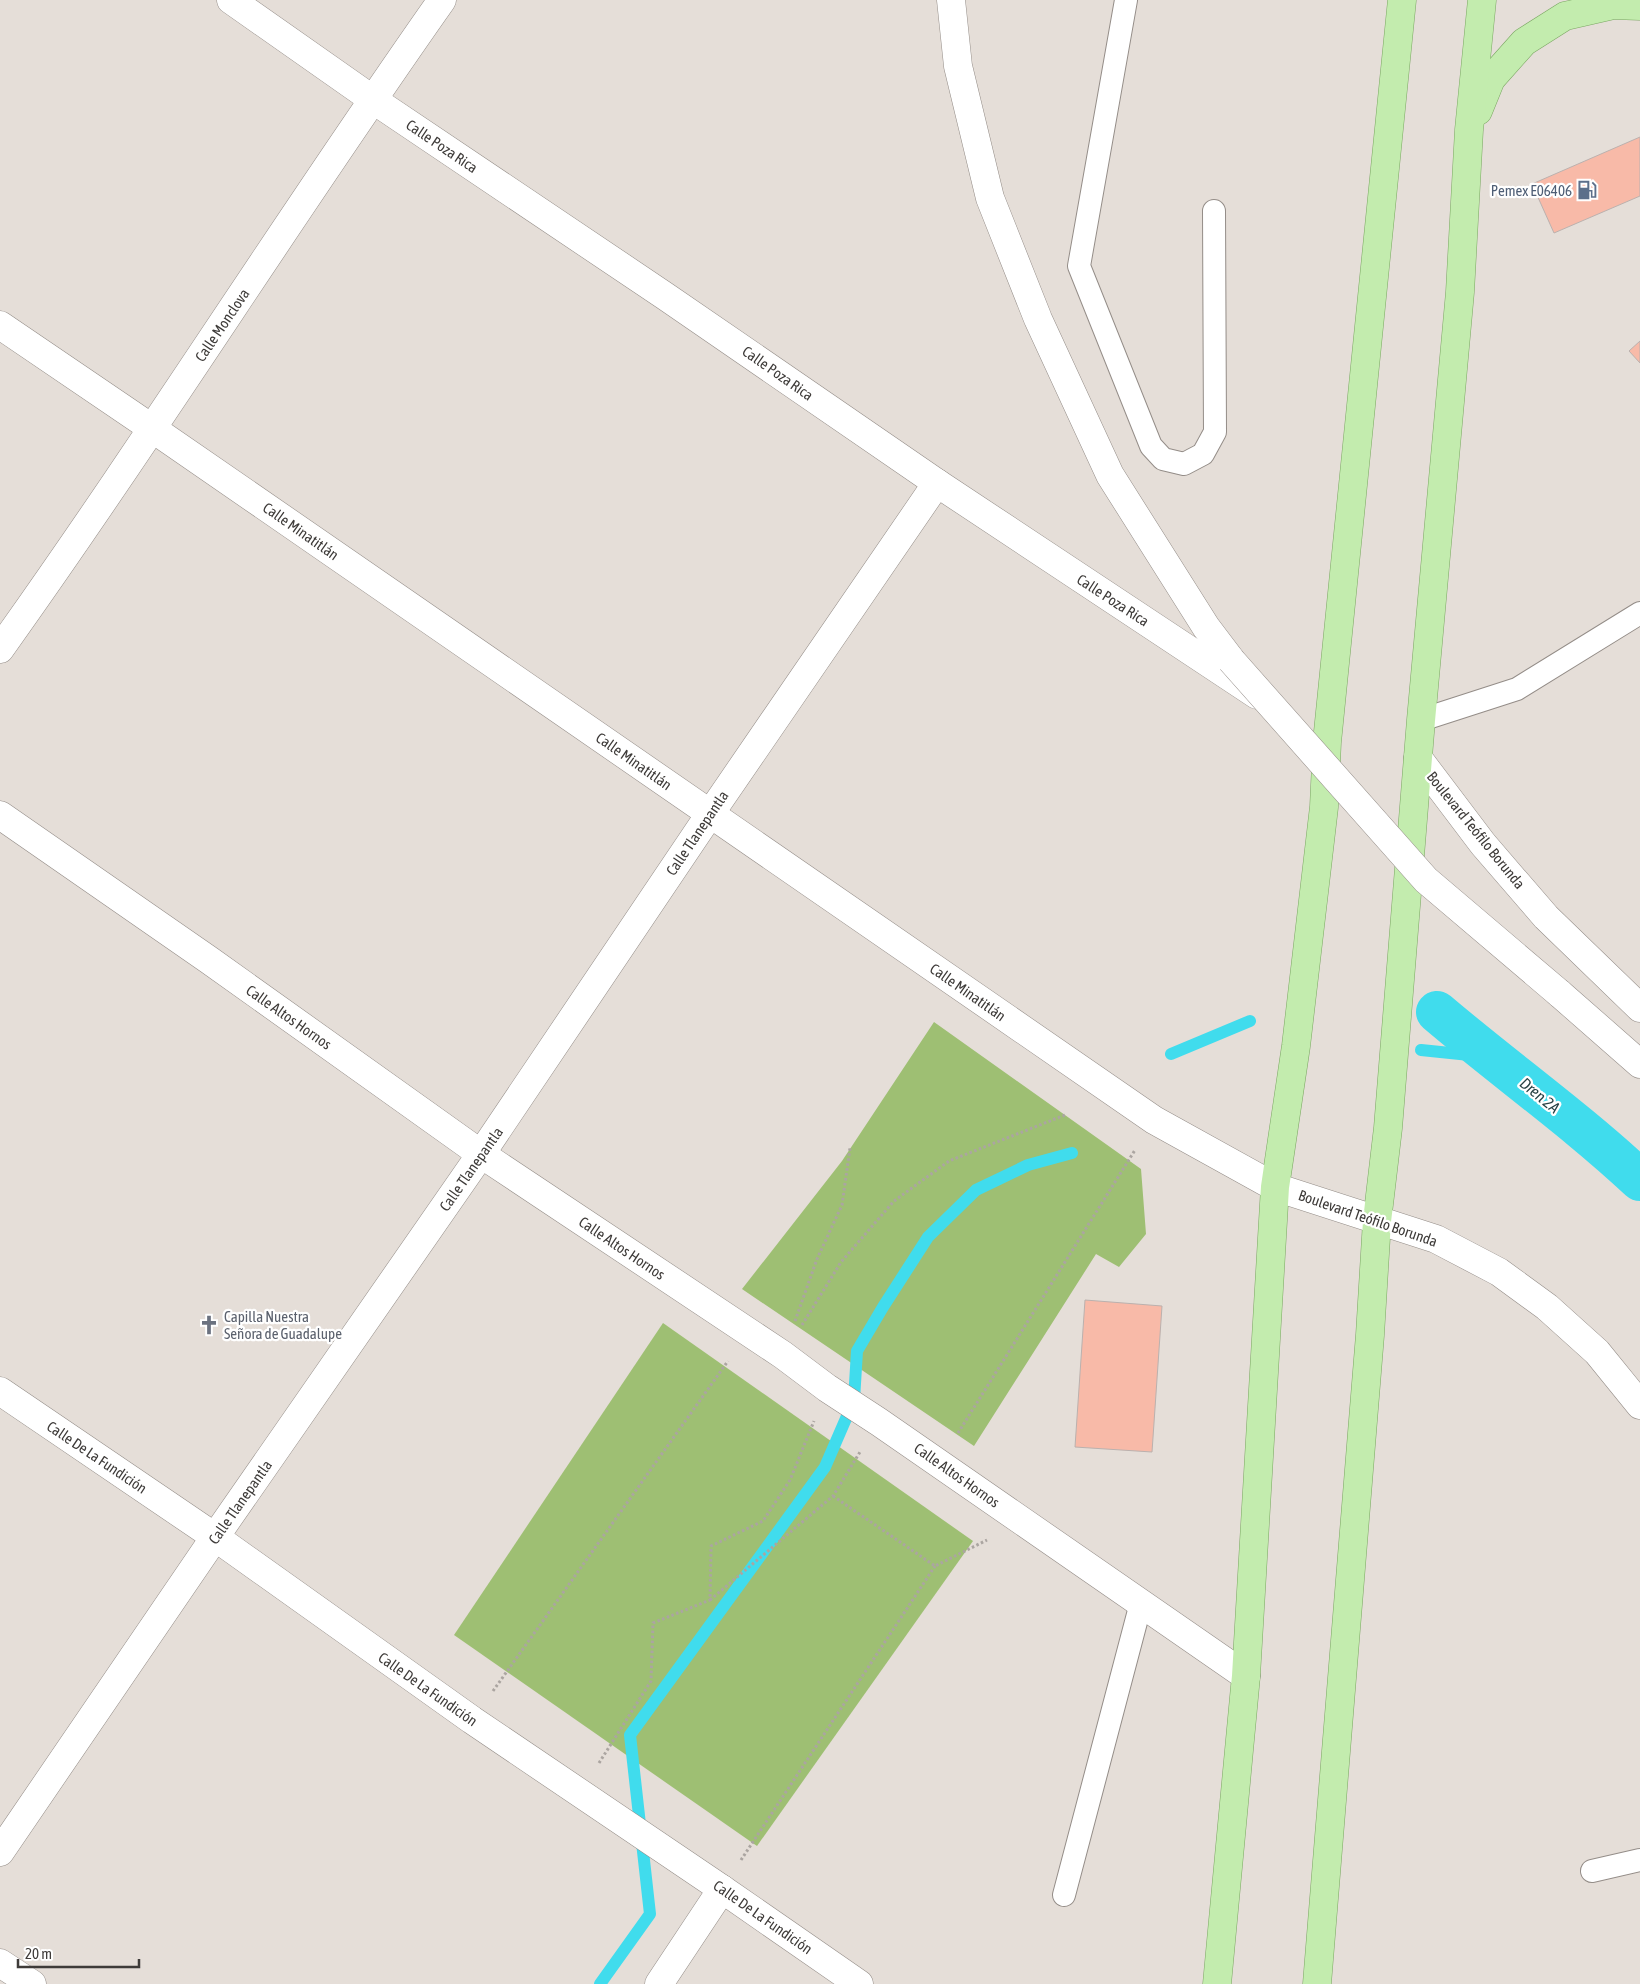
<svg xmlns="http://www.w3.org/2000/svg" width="1640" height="1984" font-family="'Asap Condensed',sans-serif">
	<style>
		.green { fill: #9ebf73 }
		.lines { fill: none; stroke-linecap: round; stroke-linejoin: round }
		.stream { stroke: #40dced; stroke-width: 12 }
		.canal { stroke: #40dced; stroke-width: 42 }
		.building { fill: #f8baa8; stroke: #bbb1ae }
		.lane-casing { stroke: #948d88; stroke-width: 24 }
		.street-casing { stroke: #948d88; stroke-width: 29 }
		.secondary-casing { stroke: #948d88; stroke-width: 29 }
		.primary-casing { stroke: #7aa662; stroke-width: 29 }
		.path { stroke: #aba5a1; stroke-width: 3; stroke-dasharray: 2.5 2.5; stroke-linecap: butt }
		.lane { stroke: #fff; stroke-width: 22 }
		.street { stroke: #fff; stroke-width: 28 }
		.secondary { stroke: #fff; stroke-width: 28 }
		.primary { stroke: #c3ecae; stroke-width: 28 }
		.secondary-bridge-casing { stroke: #948d88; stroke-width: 29; stroke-linecap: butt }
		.secondary-bridge { stroke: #fff; stroke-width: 28 }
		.labels { text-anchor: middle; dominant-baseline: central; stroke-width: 4.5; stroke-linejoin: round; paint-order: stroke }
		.street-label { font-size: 15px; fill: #3e3b39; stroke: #fff }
		.service-label { font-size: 15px; fill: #4e5e75; stroke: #fff; text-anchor: end }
		.worship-label { font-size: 15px; fill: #5b616d; stroke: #fff; text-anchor: start }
		.water-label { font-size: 16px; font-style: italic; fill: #274144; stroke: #fff }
	</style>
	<rect width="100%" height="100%" fill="#e5ded8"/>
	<!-- green -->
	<g class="green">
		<polygon points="934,1022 1141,1169 1146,1234 1119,1267 1096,1254 974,1446 742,1289 842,1161"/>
		<polygon points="663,1323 973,1541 757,1846 454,1635"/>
	</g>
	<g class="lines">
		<!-- stream -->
		<g class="stream">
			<polyline points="1421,1050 1489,1057"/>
			<polyline points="1171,1054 1250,1021"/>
			<polyline points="600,1984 650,1914 630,1735 825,1467 854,1400 857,1351 883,1307 928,1237 976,1190 1028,1165 1072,1153"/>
		</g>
		<!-- canal -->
		<path class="canal" d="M1437,1012C1504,1069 1576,1120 1640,1180"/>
	</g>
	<!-- building -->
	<g class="building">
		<polygon points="1640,137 1640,196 1554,233 1532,184"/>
		<polygon points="1640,341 1640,363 1629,351"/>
		<polygon points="1085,1300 1162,1306 1152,1452 1075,1447"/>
	</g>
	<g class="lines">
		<defs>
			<g id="lane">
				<polyline points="1126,0 1079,266 1151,446 1163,459 1184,464 1203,454 1215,432 1214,211"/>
				<polyline points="1421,720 1517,689 1640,613"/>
				<polyline points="1592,1871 1640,1860"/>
				<polyline points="1064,1895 1141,1603"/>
			</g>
			<g id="street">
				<polyline points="231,0 372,99 665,296 937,483 1257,695"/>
				<path d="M0,649C152,436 291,214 442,0"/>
				<polyline points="0,815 209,960 481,1154 783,1355 827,1388 879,1422 1246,1676"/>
				<polyline points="0,1391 215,1537 472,1720 722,1889 859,1984"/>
				<polyline points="0,1852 215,1537 481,1154 710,814 937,483"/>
				<polyline points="0,1963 32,1984"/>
				<polyline points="659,1984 722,1889"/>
			</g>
			<g id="secondary">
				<polyline points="951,0 958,66 990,198 1038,319 1110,475 1206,627 1231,660"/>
				<polyline points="0,325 153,429 1154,1120 1275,1187 1436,1239 1499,1272 1547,1307 1597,1352 1640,1405"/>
				<polyline points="1418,758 1483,844 1546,917 1640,1008"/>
				<polyline points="1559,993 1640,1064"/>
			</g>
			<g id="primary">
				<polyline points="1478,111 1491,79 1524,42 1565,16 1613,5 1640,6"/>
				<polyline points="1217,1984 1246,1676 1275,1187 1296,1046 1324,807 1327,742 1402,0"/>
				<polyline points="1317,1984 1370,1335 1377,1221 1388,1128 1421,720 1460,292 1469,130 1482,0"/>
			</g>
		</defs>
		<!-- lane casing -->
		<use href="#lane" class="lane-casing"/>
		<!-- street casing -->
		<use href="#street" class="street-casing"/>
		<!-- secondary casing -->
		<use href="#secondary" class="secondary-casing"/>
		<!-- primary casing -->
		<use href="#primary" class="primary-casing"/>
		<!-- path -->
		<g class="path">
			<polyline points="795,1321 817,1259 842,1205 850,1148"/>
			<polyline points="802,1325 841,1262 894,1201 949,1161 1065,1115"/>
			<polyline points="958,1433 1135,1150"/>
			<polyline points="833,1496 935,1566 987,1540"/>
			<polyline points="710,1600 833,1496 860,1452"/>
			<polyline points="493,1691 728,1361"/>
			<polyline points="599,1763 651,1681 653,1623 710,1600 711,1546 763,1521 790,1480 814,1421"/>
			<polyline points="741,1860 935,1566"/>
		</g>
		<!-- lane -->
		<use href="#lane" class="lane"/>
		<!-- street -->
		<use href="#street" class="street"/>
		<!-- secondary -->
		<use href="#secondary" class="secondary"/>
		<!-- primary -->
		<use href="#primary" class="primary"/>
		<defs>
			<polyline id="secondary-bridge" points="1231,660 1426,880 1559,993"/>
		</defs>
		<!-- secondary-bridge casing -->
		<use href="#secondary-bridge" class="secondary-bridge-casing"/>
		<!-- secondary-bridge -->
		<use href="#secondary-bridge" class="secondary-bridge"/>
	</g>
	<!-- icons -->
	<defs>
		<symbol id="fuel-bare" viewBox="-9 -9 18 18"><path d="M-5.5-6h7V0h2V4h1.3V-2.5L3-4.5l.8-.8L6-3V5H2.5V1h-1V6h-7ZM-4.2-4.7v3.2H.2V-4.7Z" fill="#5c6f8a" stroke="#fff" stroke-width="2.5" paint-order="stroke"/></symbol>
		<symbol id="church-bare" viewBox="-9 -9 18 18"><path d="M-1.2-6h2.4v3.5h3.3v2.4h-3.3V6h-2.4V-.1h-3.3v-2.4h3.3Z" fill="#6b7280" stroke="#fff" stroke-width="2.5" paint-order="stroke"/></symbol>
	</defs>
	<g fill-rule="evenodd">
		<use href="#fuel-bare" x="1573" y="176" width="28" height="28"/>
		<use href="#church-bare" x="195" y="1311" width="28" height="28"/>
	</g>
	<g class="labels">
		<!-- street labels -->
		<g class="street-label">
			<text transform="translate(442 146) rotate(34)">Calle Poza Rica</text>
			<text transform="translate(222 325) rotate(-56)">Calle Monclova</text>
			<text transform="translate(778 373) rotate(35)">Calle Poza Rica</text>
			<text transform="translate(301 531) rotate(35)">Calle Minatitlán</text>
			<text transform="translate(1113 600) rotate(33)">Calle Poza Rica</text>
			<text transform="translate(634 761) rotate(35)">Calle Minatitlán</text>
			<text transform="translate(1476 830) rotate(51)">Boulevard Teófilo Borunda</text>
			<text transform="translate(697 833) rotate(-56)">Calle Tlanepantla</text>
			<text transform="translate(968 992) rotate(35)">Calle Minatitlán</text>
			<text transform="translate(289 1017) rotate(35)">Calle Altos Hornos</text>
			<text transform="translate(471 1169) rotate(-55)">Calle Tlanepantla</text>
			<text transform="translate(1368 1218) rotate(19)">Boulevard Teófilo Borunda</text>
			<text transform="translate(622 1248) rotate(34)">Calle Altos Hornos</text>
			<text transform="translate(97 1457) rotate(34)">Calle De La Fundición</text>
			<text transform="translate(957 1475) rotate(35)">Calle Altos Hornos</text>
			<text transform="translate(240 1502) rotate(-55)">Calle Tlanepantla</text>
			<text transform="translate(428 1689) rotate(35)">Calle De La Fundición</text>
			<text transform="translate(763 1917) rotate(35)">Calle De La Fundición</text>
		</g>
		<!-- service labels -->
		<g class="service-label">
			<text x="1572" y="190">Pemex E06406</text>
		</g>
		<!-- worship labels -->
		<g class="worship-label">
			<text x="224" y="1316">Capilla Nuestra<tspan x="224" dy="17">Señora de Guadalupe</tspan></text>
		</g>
		<!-- water labels -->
		<g class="water-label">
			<text transform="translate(1540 1095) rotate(39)">Dren 2A</text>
		</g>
	</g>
	<!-- scale -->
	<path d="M18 1959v8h121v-8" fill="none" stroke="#3e3b39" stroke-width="2.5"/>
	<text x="25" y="1959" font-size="15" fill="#3e3b39" stroke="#ffffff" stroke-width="4" paint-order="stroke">20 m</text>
</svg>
